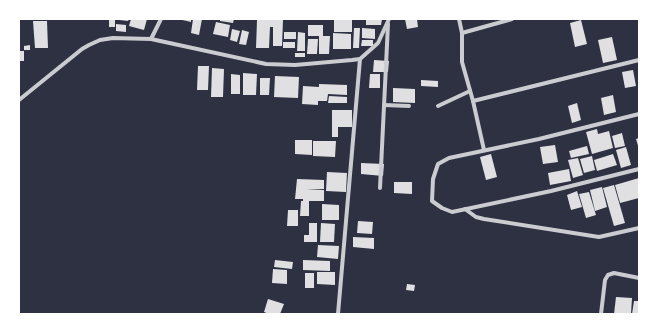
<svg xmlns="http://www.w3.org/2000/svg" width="658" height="333" font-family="Lato,sans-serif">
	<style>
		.building { fill: #e0e0e3 }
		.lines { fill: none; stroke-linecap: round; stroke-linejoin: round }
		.minor { stroke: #caccd0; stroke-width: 4 }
	</style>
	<rect width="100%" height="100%" fill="#2d3142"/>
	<!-- building -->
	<g class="building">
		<rect x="109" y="19" width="6" height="8"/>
		<polygon points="119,19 129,19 128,21 119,20"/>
		<polygon points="131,19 147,19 144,30 129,26"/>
		<polygon points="178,19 191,19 191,22"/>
		<polygon points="193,19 202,19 199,35 191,33"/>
		<polygon points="220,19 234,19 233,23 220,21"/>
		<rect x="334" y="19" width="18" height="13"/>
		<polygon points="366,19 382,19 381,25 366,25"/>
		<polygon points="405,19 417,19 418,27 407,29"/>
		<polygon points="257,20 283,20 282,46 273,46 273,27 270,27 269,48 256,48"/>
		<polygon points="581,20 587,44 575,47 570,23"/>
		<polygon points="33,21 47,21 48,48 35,48"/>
		<polygon points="216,22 230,25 228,37 213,34"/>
		<polygon points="116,24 126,25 126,32 116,31"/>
		<polygon points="308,25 323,25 323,36 330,36 329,54 319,54 319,36 308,36"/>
		<polygon points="354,28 360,28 359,48 353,48"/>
		<polygon points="362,28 375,29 375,39 362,38"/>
		<polygon points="232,29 240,31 237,42 230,40"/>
		<polygon points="242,30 249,32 246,45 239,44"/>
		<rect x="284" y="32" width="12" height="7"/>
		<polygon points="298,32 305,33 305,51 297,51"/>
		<polygon points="333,33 351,34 351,49 333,49"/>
		<polygon points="612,37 617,60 603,63 598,40"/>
		<polygon points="308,39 318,39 317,54 307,54"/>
		<polygon points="362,40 373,40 373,46 361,46"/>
		<rect x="283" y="42" width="12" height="6"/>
		<polygon points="30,45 30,50 24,50 24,46"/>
		<rect x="19" y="51" width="5" height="10"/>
		<rect x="295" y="53" width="10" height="4"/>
		<polygon points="374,60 389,61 388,72 373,72"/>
		<polygon points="198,66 209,66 208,90 197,90"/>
		<polygon points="212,68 224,69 223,97 211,97"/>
		<polygon points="633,70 636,86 625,88 622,72"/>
		<polygon points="243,73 257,74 256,95 243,95"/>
		<polygon points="231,74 240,75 240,94 231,94"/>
		<polygon points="370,74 380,74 380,88 369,88"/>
		<polygon points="275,76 299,77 298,98 274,97"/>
		<polygon points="260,78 270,78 269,95 260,95"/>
		<polygon points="421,80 438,81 438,87 421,86"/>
		<polygon points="319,84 347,85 347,95 328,94 327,101 318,101 318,105 302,104 303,86 319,87"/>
		<polygon points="393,88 415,89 415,103 393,102"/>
		<polygon points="613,95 616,112 604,115 601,98"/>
		<polygon points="329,96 347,97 347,103 328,103"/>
		<polygon points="577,103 581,120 572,123 568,106"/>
		<polygon points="332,110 352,110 352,127 338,127 338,137 332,137"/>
		<polygon points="597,129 598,134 609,131 613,148 592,154 586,132"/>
		<polygon points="622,133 625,146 615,148 612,136"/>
		<polygon points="639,138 639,149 636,139"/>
		<polygon points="295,140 312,140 312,155 295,154"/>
		<polygon points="313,141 336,141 335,157 313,156"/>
		<polygon points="555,145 558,162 543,164 540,147"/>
		<polygon points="587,146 589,154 571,158 569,151"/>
		<polygon points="626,147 631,165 621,168 616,150"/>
		<polygon points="491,154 497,177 486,180 480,157"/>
		<polygon points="613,154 617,165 597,171 594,160"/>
		<polygon points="592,156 595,170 584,173 580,159"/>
		<polygon points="578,158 583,175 573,178 568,160"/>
		<polygon points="361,163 384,164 383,176 361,174"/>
		<polygon points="569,169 571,181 550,185 548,173"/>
		<polygon points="327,172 347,173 346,192 326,191"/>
		<polygon points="639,178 639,198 620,203 615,185"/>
		<polygon points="297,179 324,180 324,189 306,189 324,190 324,201 309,201 309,216 300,216 301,201 303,201 303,199 295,199"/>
		<polygon points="394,182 412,182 412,194 394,193"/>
		<polygon points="614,185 625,223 614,226 603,188"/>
		<polygon points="602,187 607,207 595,211 590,190"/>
		<polygon points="577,191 582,207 571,210 567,195"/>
		<polygon points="589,192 596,215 586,218 579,194"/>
		<polygon points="322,204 339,205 339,220 322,220"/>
		<polygon points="288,210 298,210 298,226 287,226"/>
		<polygon points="358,221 373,222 372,234 357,233"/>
		<polygon points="309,223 317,223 317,242 304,242 304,235 309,235"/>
		<polygon points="321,223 335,224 334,242 320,242"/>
		<polygon points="353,237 374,238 374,249 353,247"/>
		<polygon points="318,245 339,246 338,259 317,257"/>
		<polygon points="275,260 293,262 292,269 274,267"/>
		<polygon points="303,260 330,261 330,271 303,270"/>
		<polygon points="273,269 287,270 287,284 272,283"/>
		<polygon points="317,272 335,272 335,285 317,284"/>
		<rect x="305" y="273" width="9" height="15"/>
		<polygon points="407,284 415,285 414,291 406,290"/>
		<polygon points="616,297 632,298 631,314 614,314"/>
		<polygon points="268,299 284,304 280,314 269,314 264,312"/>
		<polygon points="634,301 639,301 639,314 632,314"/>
	</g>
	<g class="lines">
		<!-- minor -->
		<g class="minor">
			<polyline points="459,19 462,33 462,62 473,101"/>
			<polyline points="462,33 512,19"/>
			<polyline points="151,39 161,19"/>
			<polyline points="19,100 82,49 89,45 100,40 113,38 151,39 266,64 295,65 352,60 360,59 378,43 389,19"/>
			<polyline points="384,105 409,106"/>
			<polyline points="438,106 470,91"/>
			<polyline points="639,114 539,139 449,158 438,164 433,179 432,201 442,208 452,212 551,191 639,169"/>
			<polyline points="484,150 473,101 639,60"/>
			<polyline points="380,188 388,24"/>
			<polyline points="465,209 476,217 484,219 599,237 639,228"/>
			<polyline points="338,314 360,59"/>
			<polyline points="601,314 605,280 608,275 614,273 639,278"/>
		</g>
	</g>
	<!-- border -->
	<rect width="658" height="333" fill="none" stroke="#ffffff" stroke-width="40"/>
</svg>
